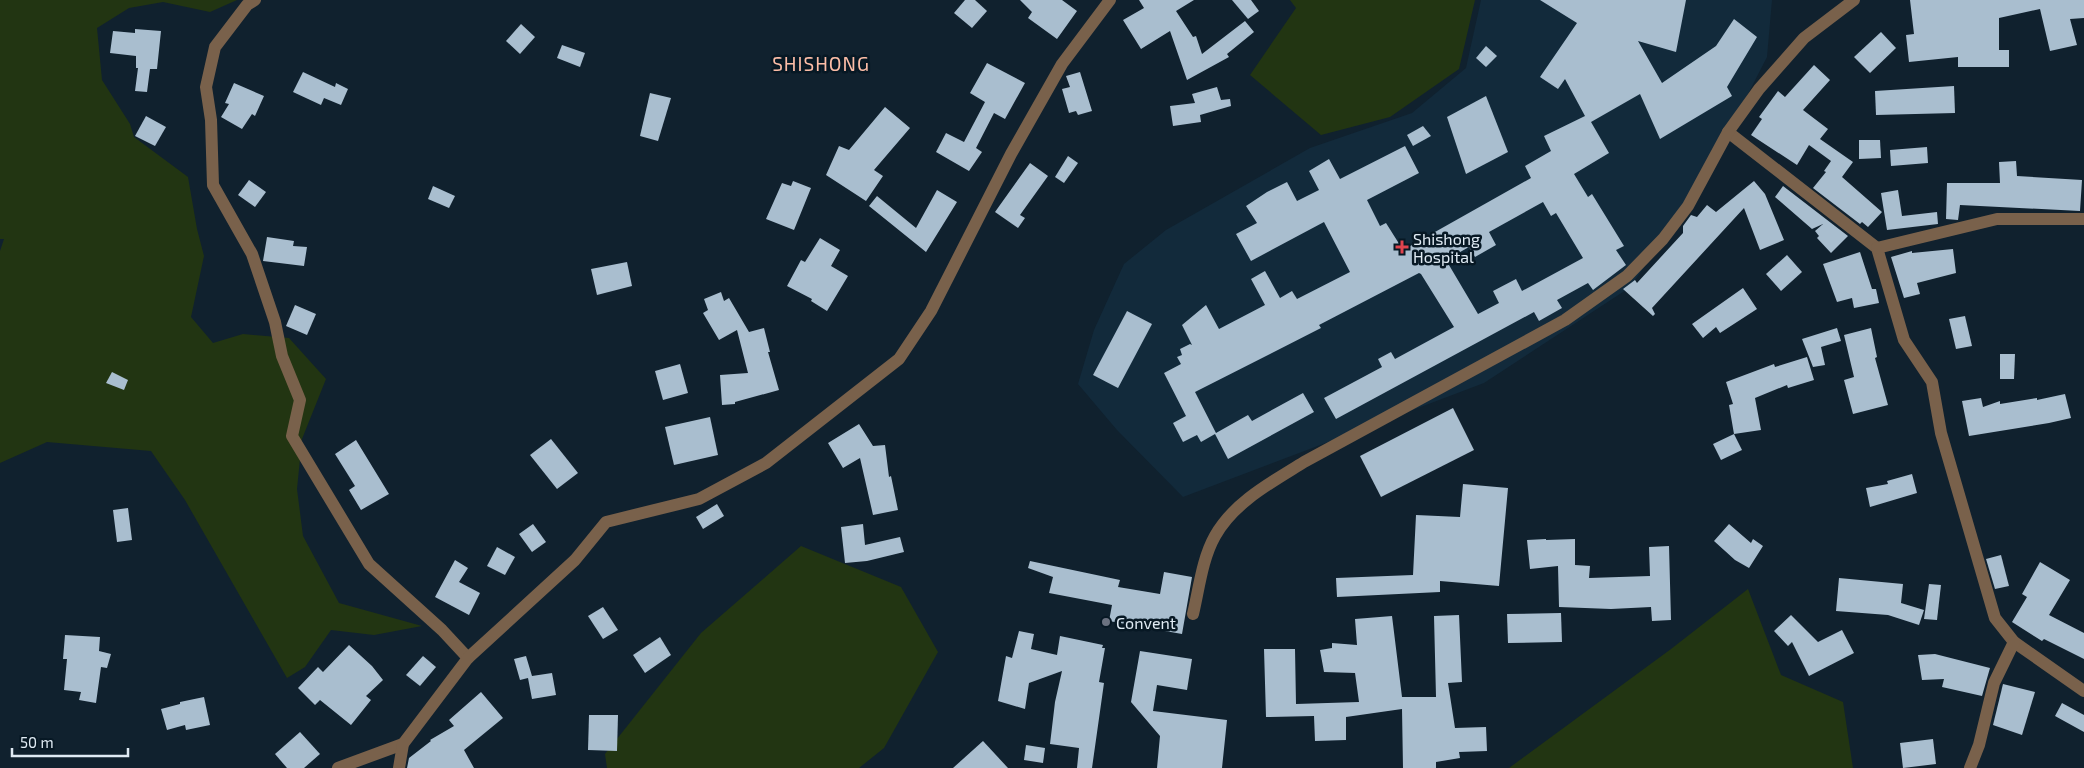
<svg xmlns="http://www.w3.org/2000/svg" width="2084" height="768" font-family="'Exo 2',sans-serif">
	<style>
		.built { fill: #122a3b }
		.green { fill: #223512 }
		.building { fill: #a9becf; fill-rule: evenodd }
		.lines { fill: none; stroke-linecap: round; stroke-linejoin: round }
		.minor { stroke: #79614b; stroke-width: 12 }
		.health-dot { fill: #e0444e; stroke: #071824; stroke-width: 2 }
		.worship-dot { fill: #6b7280; stroke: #071824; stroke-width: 2 }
		.labels { text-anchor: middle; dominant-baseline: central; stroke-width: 5; stroke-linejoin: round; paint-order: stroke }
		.poi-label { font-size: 16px; fill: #e0ebf4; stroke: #071824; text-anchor: start }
		.quarter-label { font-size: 19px; letter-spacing: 1px; fill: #fcbda7; stroke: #071824 }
	</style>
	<rect width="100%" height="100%" fill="#10212e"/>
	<!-- built -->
	<polygon class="built" points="1481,0 1772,0 1767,57 1694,199 1629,288 1484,383 1183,497 1117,430 1078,384 1094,330 1124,264 1166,230 1310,148 1412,113 1466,68"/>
	<!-- green -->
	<g class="green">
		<polygon points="0,0 237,0 210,12 163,2 129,8 97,28 102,80 130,124 134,137 188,177 197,229 204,256 191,317 213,343 243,334 289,338 326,379 302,439 297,489 303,536 339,603 422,626 374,635 331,630 305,667 287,678 185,500 151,451 47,442 0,463 0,251 4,239 0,239"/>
		<polygon points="1290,0 1475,0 1459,69 1390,117 1321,135 1250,75 1296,8"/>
		<polygon points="801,546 901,587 938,652 884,748 859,768 607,768 605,754 701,633"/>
		<polygon points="1748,589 1781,675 1843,702 1853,768 1509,768 1671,649"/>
	</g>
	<!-- building -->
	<g class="building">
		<polygon points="965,0 975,0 987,11 972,28 954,13"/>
		<polygon points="1020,0 1062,0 1077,11 1057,39 1028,18 1032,12"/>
		<polygon points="1139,0 1194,0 1176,11 1193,37 1196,36 1202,54 1245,21 1254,32 1227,54 1229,57 1187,80 1170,31 1141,49 1123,20 1144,8"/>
		<polygon points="1232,0 1251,0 1259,11 1248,19"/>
		<path d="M1540,0H1686L1676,52L1638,41L1662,83L1716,46L1734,19L1757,37L1727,87L1732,96L1660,139L1640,94L1591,122L1609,153L1574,174L1588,197L1592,194L1624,246L1616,250L1626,265L1593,290L1588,283L1557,300L1562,308L1539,321L1534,312L1336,419L1324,398L1382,367L1378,359L1391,352L1395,359L1454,327L1421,274L1419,273L1319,325L1321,328L1195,392L1216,433L1248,415L1252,421L1303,393L1314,412L1228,459L1215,434L1201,442L1197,435L1183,442L1173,423L1186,416L1164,373L1181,364L1177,357L1182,355L1180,349L1190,344L1192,345L1182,325L1206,305L1219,329L1265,305L1251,279L1265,271L1280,298L1292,291L1297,299L1350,272L1324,222L1251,261L1236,234L1257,223L1246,206L1267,192L1287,182L1297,201L1319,190L1309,171L1329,159L1340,179L1405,146L1419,173L1367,200L1380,226L1386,223L1403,250L1531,178L1525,166L1551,151L1544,136L1585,116L1565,79L1558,89L1540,77L1577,23ZM1543,202L1551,216L1556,213L1583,258L1522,291L1516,279L1493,291L1499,303L1478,314L1446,260L1469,247L1475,257L1496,245L1489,232Z"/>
		<polygon points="1910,0 2084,0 2084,18 2070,19 2077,45 2050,51 2040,9 1999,18 1999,50 2009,50 2009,67 1958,67 1958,57 1909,62 1906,35 1914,34"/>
		<polygon points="521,24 535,37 520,54 506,41"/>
		<polygon points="135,29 161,31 157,69 150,69 147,92 135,91 138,68 136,68 136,56 110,53 113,31 135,33"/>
		<polygon points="1881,32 1896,48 1870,73 1854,57"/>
		<polygon points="562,45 585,53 580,67 557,58"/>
		<polygon points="1486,46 1497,56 1486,67 1476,58"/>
		<polygon points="987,63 1025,83 1005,119 994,113 976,148 982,152 969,171 936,152 946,133 964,142 985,102 970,93"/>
		<polygon points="1814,65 1830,80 1803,110 1828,129 1820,139 1853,162 1842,177 1882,212 1868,227 1862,222 1860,224 1813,188 1826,172 1824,171 1831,161 1809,145 1797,165 1751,135 1762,119 1759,117 1778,91 1785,97"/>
		<polygon points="303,72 335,87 336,83 348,89 341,105 324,98 321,105 293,92"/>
		<polygon points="1080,72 1092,111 1078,115 1076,111 1069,113 1062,89 1070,87 1066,76"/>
		<polygon points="234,83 264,96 255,116 252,114 242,129 221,117 229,104 225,103"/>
		<polygon points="1954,86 1955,113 1876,115 1875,91"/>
		<polygon points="1217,87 1221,100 1230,99 1231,106 1200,115 1201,122 1173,126 1170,106 1195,103 1192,94"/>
		<polygon points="650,93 671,98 658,141 640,136"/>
		<polygon points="1486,96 1508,152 1466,174 1447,117"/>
		<polygon points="885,107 910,128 874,170 883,176 866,201 826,175 839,146 849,150"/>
		<polygon points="146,116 166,127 155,146 135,136"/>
		<polygon points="1423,126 1431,136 1413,146 1407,135"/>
		<polygon points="1859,140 1880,140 1881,158 1859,159"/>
		<polygon points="1927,147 1928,163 1891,166 1890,150"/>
		<polygon points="1068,156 1078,163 1064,183 1055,177"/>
		<polygon points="2016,161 2017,176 2082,180 2080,211 1960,205 1958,220 1946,219 1947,183 2000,183 1999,162"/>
		<polygon points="1030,163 1048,176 1020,215 1025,218 1018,228 995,212"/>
		<polygon points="249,180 266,192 255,207 238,195"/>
		<polygon points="793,181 811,188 794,230 766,219 782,183 791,186"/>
		<polygon points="1754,181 1765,194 1784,240 1760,250 1744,208 1652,308 1655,314 1653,316 1623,289 1635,280 1637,283 1683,233 1683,226 1691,215 1697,217 1707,205 1716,212"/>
		<polygon points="433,186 455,196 449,208 428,199"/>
		<polygon points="1783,186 1848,236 1831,253 1817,238 1819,236 1815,231 1823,224 1812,229 1775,197"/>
		<polygon points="937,190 957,202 926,252 869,206 877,196 916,228"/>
		<polygon points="1898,190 1902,216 1937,212 1938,224 1887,230 1881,193"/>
		<polygon points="267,237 294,241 293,246 307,247 304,266 263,261"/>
		<polygon points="820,238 840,250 831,266 848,276 827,311 811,301 812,299 787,286 801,260 805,262"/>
		<polygon points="1953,249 1956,273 1917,283 1920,294 1904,298 1891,257 1912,251 1912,253"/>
		<polygon points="1860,252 1872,289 1876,289 1879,303 1854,308 1852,298 1837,302 1823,264"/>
		<polygon points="1787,255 1802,272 1781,291 1766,274"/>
		<polygon points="627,262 632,286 597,295 591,269"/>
		<polygon points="1743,288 1757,309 1720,333 1716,327 1703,338 1692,324"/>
		<polygon points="721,292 724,301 729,298 749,332 764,328 770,352 768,352 779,390 735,402 735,404 722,405 720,375 748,373 737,330 719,340 703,313 708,310 704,299"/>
		<polygon points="295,305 316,314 307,335 286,326"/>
		<polygon points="1127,311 1152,324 1118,388 1093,375"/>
		<polygon points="1965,316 1972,346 1956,349 1949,319"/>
		<polygon points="1837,328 1841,341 1821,347 1825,365 1813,367 1802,339"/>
		<polygon points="1871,328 1877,357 1875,358 1888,405 1853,414 1844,380 1854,377 1844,335"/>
		<polygon points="2000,354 2015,354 2014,379 2000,379"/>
		<polygon points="1807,357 1814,380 1788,388 1787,385 1755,398 1761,430 1734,434 1742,450 1721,460 1713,444 1734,434 1729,405 1733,404 1726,382 1774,364 1775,367"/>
		<polygon points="680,364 688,393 663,400 655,371"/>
		<polygon points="112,372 128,380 124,390 106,383"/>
		<polygon points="2065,394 2071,418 2049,423 1969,436 1962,401 1981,398 1983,407 2000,401 2000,404 2037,398 2037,400"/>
		<polygon points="1453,408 1474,450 1381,497 1360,456"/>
		<polygon points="710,417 718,455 674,465 665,427"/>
		<polygon points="859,424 873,446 885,445 889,477 891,476 898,510 873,515 860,458 843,468 828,443"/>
		<polygon points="551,439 578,473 557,489 530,455"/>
		<polygon points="356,440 389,494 361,510 349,490 355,486 335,454"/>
		<polygon points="1912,474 1917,493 1870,507 1866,488 1888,484 1887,481"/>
		<polygon points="1463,484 1508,488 1499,586 1440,581 1440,592 1337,597 1336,578 1413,575 1416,515 1460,517"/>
		<polygon points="717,504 724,516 703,529 696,517"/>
		<polygon points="128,508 132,540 117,542 113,510"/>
		<polygon points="533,524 546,542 532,552 519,534"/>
		<polygon points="863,524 865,545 900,537 904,552 867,561 845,563 841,527"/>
		<polygon points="1729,524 1751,543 1753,539 1763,546 1749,568 1735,560 1714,541"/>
		<polygon points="1546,539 1546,540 1575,539 1575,565 1590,566 1589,578 1650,576 1649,547 1669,546 1671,620 1652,621 1651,607 1611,609 1559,607 1558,566 1530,569 1527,540"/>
		<polygon points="497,547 515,557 505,575 487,566"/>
		<polygon points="2001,555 2009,586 1995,589 1986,559"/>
		<polygon points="455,560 468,568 459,582 480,593 469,615 435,597"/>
		<polygon points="1030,561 1120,580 1118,587 1160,594 1164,572 1192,577 1182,634 1109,621 1112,605 1049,593 1053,577 1028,568"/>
		<polygon points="2040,562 2070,580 2049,615 2084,633 2084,659 2044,639 2042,641 2012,622 2027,597 2022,594"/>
		<polygon points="1839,578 1903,584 1901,603 1924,610 1919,625 1888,615 1836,611"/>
		<polygon points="1929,584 1941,585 1937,620 1924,619"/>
		<polygon points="603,607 618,630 603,639 588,616"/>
		<polygon points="1561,613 1562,642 1508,643 1507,614"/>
		<polygon points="1459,615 1462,682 1448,683 1455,728 1486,727 1487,751 1459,752 1460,758 1436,762 1436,768 1403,768 1402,709 1346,717 1346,740 1315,741 1314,716 1266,717 1264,649 1295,649 1296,704 1359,702 1355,673 1324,672 1320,650 1332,648 1332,643 1357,645 1355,619 1392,616 1402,697 1436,697 1434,616"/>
		<polygon points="1791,615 1818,642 1842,630 1854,653 1809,676 1792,642 1788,646 1774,631"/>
		<polygon points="1019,631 1034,634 1031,649 1057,655 1060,636 1103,645 1102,648 1105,648 1099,682 1104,683 1092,768 1077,768 1079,748 1050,744 1055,702 1062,671 1029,683 1025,709 998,701 1006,656 1012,658"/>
		<polygon points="65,635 100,637 99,651 111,654 107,668 101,667 96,703 79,700 81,692 64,690 67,659 63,659"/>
		<polygon points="660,637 671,655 645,673 633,655"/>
		<polygon points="349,645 372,666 383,680 366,696 371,700 351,725 320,700 315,705 298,688 318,667 323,672"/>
		<polygon points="1140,651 1192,659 1187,690 1157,685 1153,711 1227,720 1222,768 1157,768 1160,736 1131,702"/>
		<polygon points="1935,654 1990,668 1982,696 1942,687 1944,679 1922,680 1918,655"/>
		<polygon points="423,656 436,667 420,686 406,675"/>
		<polygon points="526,656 532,676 552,673 556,695 532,699 528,678 520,680 514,659"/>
		<polygon points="2003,684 2035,692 2022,735 1993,725"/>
		<polygon points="481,692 503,718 464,750 474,768 407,768 409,758 431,741 430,740 454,726 449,720"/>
		<polygon points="204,697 210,725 186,730 185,725 167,730 161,709 180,704 180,702"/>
		<polygon points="2062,703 2084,715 2084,732 2055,716"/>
		<polygon points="589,715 618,715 617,751 588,750"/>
		<polygon points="300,732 320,754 304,768 287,768 275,754"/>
		<polygon points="1933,739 1936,764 1903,768 1900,743"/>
		<polygon points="983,741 1008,768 953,768"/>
		<polygon points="1026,745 1045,748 1043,763 1024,760"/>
	</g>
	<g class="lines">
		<!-- minor -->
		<g class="minor">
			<polyline points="255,0 247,5 215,47 206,87 211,120 213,185 252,254 275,322 282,356 300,400 292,436 369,564 442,630 468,658"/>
			<polyline points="1728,132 1877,248 1904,340 1932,382 1941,433 1995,618 2014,642 2084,691"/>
			<polyline points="1877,248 1997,219 2084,219"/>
			<path d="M1193,614C1199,589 1202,559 1215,536C1234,502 1272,482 1304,462L1565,320L1627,276L1663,239L1688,206L1728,132L1759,89L1804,38L1854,0"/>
			<polyline points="338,768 403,744"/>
			<polyline points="399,768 403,744 468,658 575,560 606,522 699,499 766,463 899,359 931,311 1011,154 1062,64 1110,0"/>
			<polyline points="1970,768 1979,745 1994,683 2014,642"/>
		</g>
	</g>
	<!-- markers -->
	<path class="health-dot" d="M1399.5 239.5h5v5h5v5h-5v5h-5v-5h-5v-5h5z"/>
	<circle class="worship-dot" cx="1106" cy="622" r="5"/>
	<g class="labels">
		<!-- poi labels -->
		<g class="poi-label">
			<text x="1413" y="238">Shishong<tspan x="1413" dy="18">Hospital</tspan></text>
			<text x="1116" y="622">Convent</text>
		</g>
		<!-- quarter labels -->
		<g class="quarter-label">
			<text x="821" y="63">SHISHONG</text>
		</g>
	</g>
	<!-- scale -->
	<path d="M12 748v8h116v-8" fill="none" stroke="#e0ebf4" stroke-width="2.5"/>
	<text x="20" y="748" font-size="15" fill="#e0ebf4" stroke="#071824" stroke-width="4" paint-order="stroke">50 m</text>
</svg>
